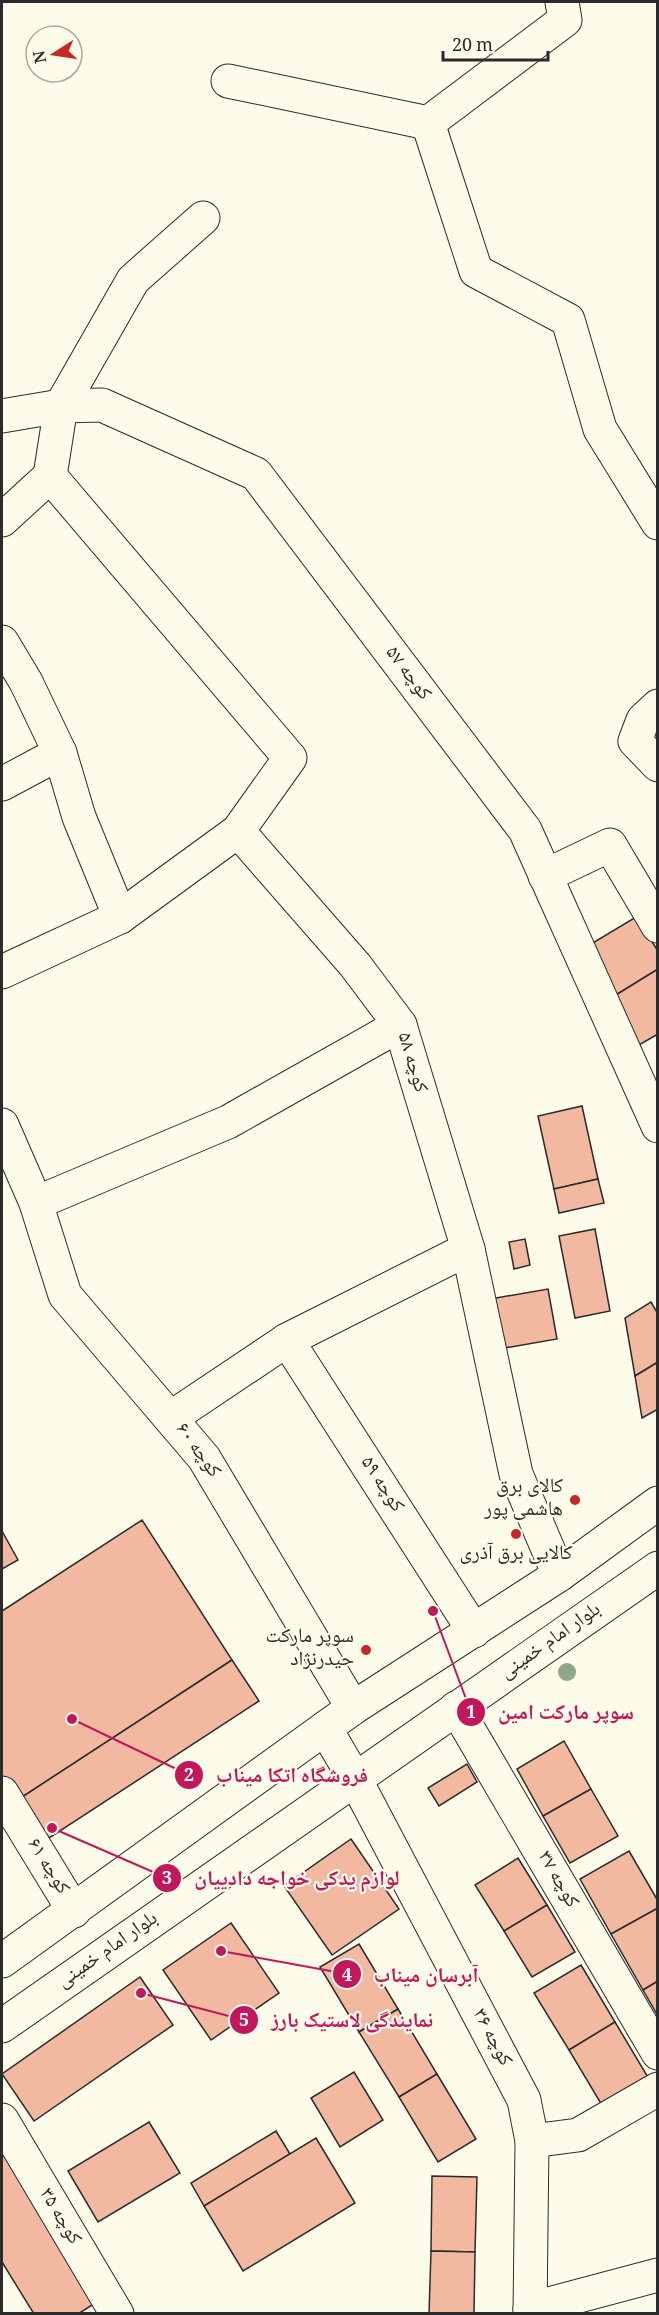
<svg xmlns="http://www.w3.org/2000/svg" width="659" height="2315" font-family="Georgia,'Noto Naskh Arabic',serif">
	<style>
		.building { fill: #f2b8a0; stroke: #2b2b2b; stroke-width: 1.5 }
		.lines { fill: none; stroke-linecap: round; stroke-linejoin: round }
		.minor-casing { stroke: #2b2b2b; stroke-width: 35 }
		.major-casing { stroke: #2b2b2b; stroke-width: 35 }
		.minor { stroke: #fdfbea; stroke-width: 33 }
		.major { stroke: #fdfbea; stroke-width: 33 }
		.tree { fill: #8ea78a }
		.poi-dot { fill: #c62828; stroke: #fdfbea; stroke-width: 2 }
		.labels { text-anchor: middle; dominant-baseline: central; stroke-width: 4.5; stroke-linejoin: round; paint-order: stroke }
		.street-label { font-size: 20px; fill: #2b2b2b; stroke: #fdfbea }
		.poi-label { font-size: 20px; fill: #2b2b2b; stroke: #fdfbea; text-anchor: end }
		.leader { fill: none; stroke: #c2185b; stroke-width: 2 }
		.callout-dot { fill: #c2185b; stroke: #fdfbea; stroke-width: 2 }
		.mark-label { font-size: 18px; text-anchor: middle; font-weight: bold; fill: #fff }
		.callout-label { font-size: 21px; text-anchor: middle; font-weight: bold; fill: #c2185b; stroke: #fdfbea; stroke-width: 4.5; stroke-linejoin: round; paint-order: stroke }
	</style>
	<rect width="100%" height="100%" fill="#fdfbea"/>
	<!-- building -->
	<g class="building">
		<polygon points="636,917 658,951 658,969 611,998 581,950"/>
		<polygon points="658,969 658,1034 639,1045 611,998"/>
		<polygon points="582,1106 598,1179 554,1189 538,1116"/>
		<polygon points="598,1179 604,1203 559,1213 554,1189"/>
		<polygon points="595,1229 610,1311 575,1318 559,1236"/>
		<polygon points="525,1239 530,1265 514,1269 509,1242"/>
		<polygon points="548,1289 557,1339 499,1349 490,1299"/>
		<polygon points="651,1302 658,1314 658,1362 635,1376 625,1318"/>
		<polygon points="658,1362 658,1409 642,1418 635,1376"/>
		<polygon points="142,1520 232,1660 16,1801 2,1777 2,1611"/>
		<polygon points="2,1531 18,1560 2,1569"/>
		<polygon points="232,1660 259,1701 43,1842 16,1801"/>
		<polygon points="564,1741 591,1789 543,1816 517,1769"/>
		<polygon points="467,1764 477,1782 439,1806 428,1788"/>
		<polygon points="591,1789 618,1836 570,1863 543,1816"/>
		<polygon points="351,1839 399,1909 332,1955 284,1886"/>
		<polygon points="629,1851 658,1901 658,1908 611,1934 580,1879"/>
		<polygon points="518,1858 547,1905 504,1931 475,1885"/>
		<polygon points="547,1905 575,1952 532,1977 504,1931"/>
		<polygon points="658,1908 658,1981 643,1990 611,1934"/>
		<polygon points="231,1923 279,1993 211,2040 163,1970"/>
		<polygon points="359,1944 398,2009 359,2032 320,1967"/>
		<polygon points="581,1965 615,2022 569,2050 534,1993"/>
		<polygon points="140,1977 173,2025 34,2121 2,2074"/>
		<polygon points="658,1981 658,2016 643,1990"/>
		<polygon points="398,2009 437,2074 399,2097 359,2032"/>
		<polygon points="615,2022 649,2079 603,2107 569,2050"/>
		<polygon points="354,2072 383,2120 340,2147 311,2098"/>
		<polygon points="437,2074 476,2139 438,2162 399,2097"/>
		<polygon points="149,2122 180,2173 98,2222 68,2171"/>
		<polygon points="276,2131 290,2154 204,2206 191,2183"/>
		<polygon points="316,2138 355,2203 243,2271 204,2206"/>
		<polygon points="2,2149 97,2302 78,2314 34,2314 2,2262"/>
		<polygon points="432,2176 477,2177 475,2252 431,2251"/>
		<polygon points="431,2251 475,2252 474,2314 429,2314"/>
	</g>
	<g class="lines">
		<defs>
			<g id="minor">
				<polyline points="562,2 565,20 428,123 476,271 568,320 600,429 658,523"/>
				<polyline points="228,81 428,123"/>
				<polyline points="203,218 133,280 61,406 50,476 290,758 238,831"/>
				<polyline points="2,416 61,406 102,405 256,474 525,830 658,1126"/>
				<polyline points="2,520 50,476"/>
				<polyline points="2,642 26,682 60,753 79,817 120,917"/>
				<polyline points="658,706 643,720 635,741 658,765"/>
				<polyline points="2,784 60,753"/>
				<polyline points="545,876 610,845 658,926"/>
				<polyline points="2,972 120,917 238,831 355,965 400,1025 468,1249 516,1474 559,1575"/>
				<polyline points="2,1125 36,1203 65,1295 204,1458 353,1708"/>
				<polyline points="36,1203 228,1122 400,1025"/>
				<polyline points="287,1340 474,1631"/>
				<polyline points="172,1417 287,1340 468,1249"/>
				<polyline points="456,1708 658,2053"/>
				<polyline points="355,1779 524,2100 532,2141 530,2314"/>
				<polyline points="2,1793 74,1911"/>
				<polyline points="2,2120 117,2314"/>
				<polyline points="532,2141 578,2135 658,2089"/>
				<polyline points="530,2309 658,2275"/>
			</g>
			<g id="major">
				<polyline points="325,1728 355,1779"/>
				<polyline points="2,1961 353,1708 559,1575 658,1503"/>
				<polyline points="2,2026 658,1568"/>
			</g>
		</defs>
		<!-- minor casing -->
		<use href="#minor" class="minor-casing"/>
		<!-- major casing -->
		<use href="#major" class="major-casing"/>
		<!-- minor -->
		<use href="#minor" class="minor"/>
		<!-- major -->
		<use href="#major" class="major"/>
	</g>
	<!-- trees -->
	<circle class="tree" cx="567" cy="1672" r="9"/>
	<!-- markers -->
	<g class="poi-dot">
		<circle cx="575" cy="1500" r="6"/>
		<circle cx="516" cy="1534" r="6"/>
		<circle cx="366" cy="1650" r="6"/>
	</g>
	<g class="labels">
		<!-- street labels -->
		<g class="street-label">
			<text transform="translate(407 674) rotate(53)">کوچه ۵۷</text>
			<text transform="translate(411 1063) rotate(73)">کوچه ۵۸</text>
			<text transform="translate(197 1451) rotate(54)">کوچه ۶۰</text>
			<text transform="translate(381 1485) rotate(57)">کوچه ۵۹</text>
			<text transform="translate(551 1642) rotate(-35)">بلوار امام خمینی</text>
			<text transform="translate(47 1867) rotate(58)">کوچه ۶۱</text>
			<text transform="translate(557 1880) rotate(60)">کوچه ۳۷</text>
			<text transform="translate(108 1951) rotate(-35)">بلوار امام خمینی</text>
			<text transform="translate(491 2038) rotate(62)">کوچه ۳۶</text>
			<text transform="translate(59 2217) rotate(59)">کوچه ۳۵</text>
		</g>
		<!-- poi labels -->
		<g class="poi-label">
			<text x="563" y="1488">کالای برق<tspan x="563" dy="23">هاشمی پور</tspan></text>
			<text x="516" y="1555" text-anchor="middle">کالایی برق آذری</text>
			<text x="354" y="1638">سوپر مارکت<tspan x="354" dy="23">حیدرنژاد</tspan></text>
		</g>
	</g>
	<!-- callouts -->
	<path class="leader" d="M433 1611L471 1712M72 1719L189 1775M52 1828L167 1878M221 1951L347 1974M141 1993L244 2020"/>
	<g class="callout-dot">
		<circle cx="433" cy="1611" r="6"/>
		<circle cx="72" cy="1719" r="6"/>
		<circle cx="52" cy="1828" r="6"/>
		<circle cx="221" cy="1951" r="6"/>
		<circle cx="141" cy="1993" r="6"/>
		<circle cx="471" cy="1712" r="15"/>
		<circle cx="189" cy="1775" r="15"/>
		<circle cx="167" cy="1878" r="15"/>
		<circle cx="347" cy="1974" r="15"/>
		<circle cx="244" cy="2020" r="15"/>
	</g>
	<g class="mark-label">
		<text x="471" y="1718">1</text>
		<text x="189" y="1781">2</text>
		<text x="167" y="1884">3</text>
		<text x="347" y="1981">4</text>
		<text x="244" y="2026">5</text>
	</g>
	<g class="callout-label">
		<text x="566" y="1719">سوپر مارکت امین</text>
		<text x="292" y="1782">فروشگاه اتکا میناب</text>
		<text x="297" y="1885">لوازم یدکی خواجه دادییان</text>
		<text x="426" y="1982">آبرسان میناب</text>
		<text x="352" y="2027">نمایندگی لاستیک بارز</text>
	</g>
	<!-- border -->
	<rect width="659" height="2315" fill="none" stroke="#2b2b2b" stroke-width="6"/>
	<!-- north arrow -->
	<g transform="translate(54 54) rotate(258)"><circle r="28" fill="#fdfbea" stroke="#a9a89e" stroke-width="1.5"/>
	<path d="M0-4.5L10 22L0 15L-10 22Z" fill="#c62828"/>
	<text y="-9" font-size="16" font-weight="bold" text-anchor="middle" fill="#2b2b2b">N</text>
	</g>
	<!-- scale -->
	<path d="M443 51v9h105v-9" fill="none" stroke="#2b2b2b" stroke-width="3"/>
	<text x="452" y="51" font-size="18" fill="#2b2b2b" stroke="#fdfbea" stroke-width="4.5" paint-order="stroke">20 m</text>
</svg>
